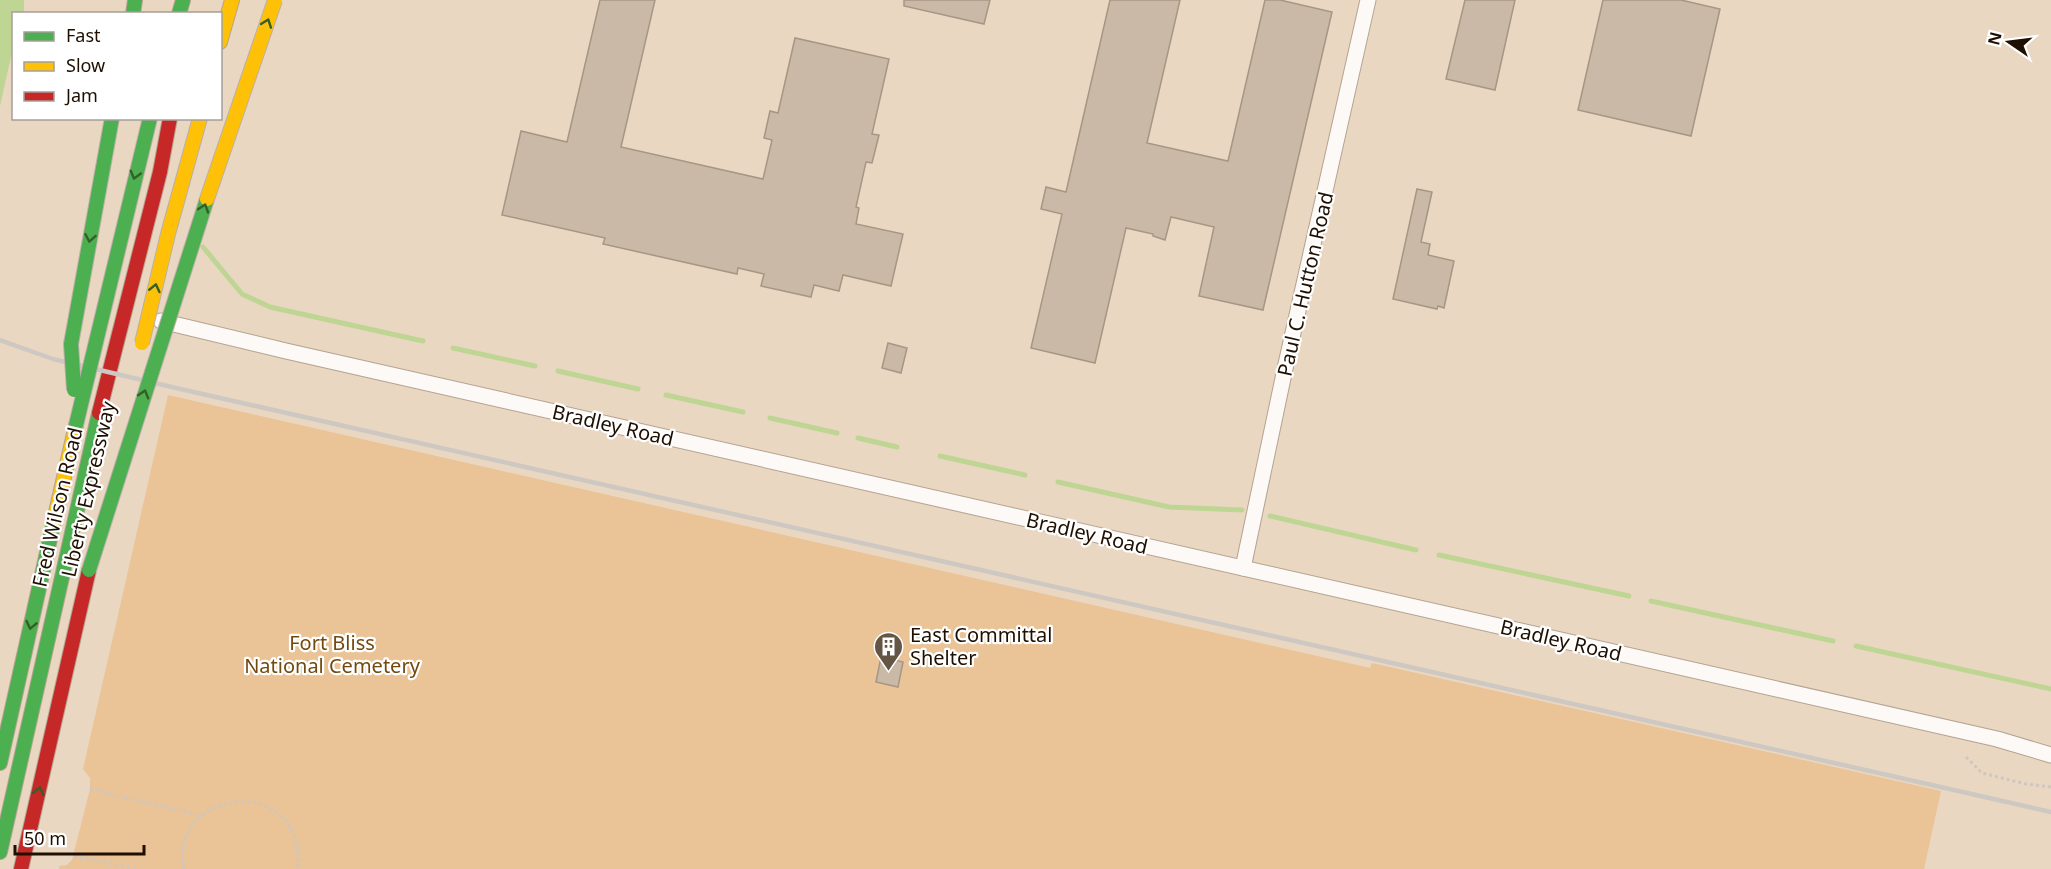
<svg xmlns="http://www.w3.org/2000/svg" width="2051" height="869" font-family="'Noto Sans',sans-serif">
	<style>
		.green { fill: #eac396 }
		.water { fill: #bed593 }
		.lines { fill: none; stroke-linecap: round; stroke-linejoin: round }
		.stream { stroke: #bed593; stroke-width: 5 }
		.building { fill: #cab9a7; stroke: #a69684; stroke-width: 1.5 }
		.street-casing { stroke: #b3a390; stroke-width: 17 }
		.fast-casing { stroke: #b3a390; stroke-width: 16 }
		.slow-casing { stroke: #b3a390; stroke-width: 16 }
		.jam-casing { stroke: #b3a390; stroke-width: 16 }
		.path { stroke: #cdc7c0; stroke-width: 3; stroke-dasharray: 3 3; stroke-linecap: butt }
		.street { stroke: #fcf9f6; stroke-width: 15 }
		.fast { stroke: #4caf50; stroke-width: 14 }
		.slow { stroke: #ffc107; stroke-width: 14 }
		.jam { stroke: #c62828; stroke-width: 14 }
		.rail { stroke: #cdc8c1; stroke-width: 4.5 }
		.fast-bridge-casing { stroke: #bcafab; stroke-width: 16; stroke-linecap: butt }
		.slow-bridge-casing { stroke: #bcafab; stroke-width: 16; stroke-linecap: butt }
		.fast-bridge { stroke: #4caf50; stroke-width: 14 }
		.slow-bridge { stroke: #ffc107; stroke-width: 14 }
		.oneway { stroke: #355f28 }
		.labels { text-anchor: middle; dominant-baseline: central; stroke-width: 4.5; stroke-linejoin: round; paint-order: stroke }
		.street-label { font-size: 20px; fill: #1e0f00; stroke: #fff }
		.poi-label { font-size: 20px; fill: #1e0f00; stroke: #fff; text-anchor: start }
		.park-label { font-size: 20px; fill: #734a0e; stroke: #fff }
	</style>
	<rect width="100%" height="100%" fill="#ead7c2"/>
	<!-- green -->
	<polygon class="green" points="168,395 1370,668 1372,663 1941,791 1924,869 59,869 59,866 67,865 72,860 90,789 90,778 83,769"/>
	<!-- water -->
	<polygon class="water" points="0,0 24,0 24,13 14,14 13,48 0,106"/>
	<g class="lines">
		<!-- stream -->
		<g class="stream">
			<polyline points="203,247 242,294 270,307 423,341"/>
			<polyline points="453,348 535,366"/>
			<polyline points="558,371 638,389"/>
			<polyline points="666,395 743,412"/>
			<polyline points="770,418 837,433"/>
			<polyline points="858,438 897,447"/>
			<polyline points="940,456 1025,475"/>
			<polyline points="1058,482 1169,507 1242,510"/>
			<polyline points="1270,516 1416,550"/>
			<polyline points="1439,555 1629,596"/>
			<polyline points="1651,601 1833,641"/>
			<polyline points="1856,646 2051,689"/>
		</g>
	</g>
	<!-- building -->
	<g class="building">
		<polygon points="600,0 655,0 621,147 763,179 772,140 764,138 770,111 778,113 795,38 889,59 872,134 879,135 872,163 866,162 856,207 859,208 856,224 903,234 891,286 843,275 839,291 814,285 811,297 761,286 764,274 738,268 737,274 603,244 605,238 502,215 521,131 567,142"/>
		<polygon points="904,0 990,0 984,24 904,6"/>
		<polygon points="1110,0 1180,0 1147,143 1228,161 1265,0 1280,0 1332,12 1263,310 1199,296 1214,227 1171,217 1165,240 1153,236 1153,234 1126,228 1095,363 1031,348 1062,214 1041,209 1046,187 1066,192"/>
		<polygon points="1465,0 1515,0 1495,90 1446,79"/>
		<polygon points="1603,0 1681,0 1720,9 1691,136 1578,110"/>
		<polygon points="1417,189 1432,192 1421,242 1430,244 1428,255 1454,261 1444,308 1438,306 1437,309 1393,299"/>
		<polygon points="888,343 907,348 901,373 882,368"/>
		<polygon points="881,657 903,662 898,687 876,682"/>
	</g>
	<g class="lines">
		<defs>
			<g id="street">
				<polyline points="161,321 286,351 1997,739 2051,755"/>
				<polyline points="1243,568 1286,364 1368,0"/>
			</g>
			<g id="fast">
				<polyline points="133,14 135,0"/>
				<polyline points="179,14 183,0"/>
				<polyline points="0,763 54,521"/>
				<polyline points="0,852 99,413"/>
			</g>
			<g id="slow">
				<polyline points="220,42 232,0"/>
				<polyline points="54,521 76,425"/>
			</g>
			<g id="jam">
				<polyline points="99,413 160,172 170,118"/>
				<polyline points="21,869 89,570"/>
			</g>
		</defs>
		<!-- street casing -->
		<use href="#street" class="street-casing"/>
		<!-- fast casing -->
		<use href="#fast" class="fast-casing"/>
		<!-- slow casing -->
		<use href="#slow" class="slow-casing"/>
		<!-- jam casing -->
		<use href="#jam" class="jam-casing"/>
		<!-- path -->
		<g class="path">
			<polyline points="1966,757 1982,773 2026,784 2051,787"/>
			<polyline points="90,789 201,816"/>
			<polyline points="74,856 136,869"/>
			<path d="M184,869C167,788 306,771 298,869"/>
		</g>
		<!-- street -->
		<use href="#street" class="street"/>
		<!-- fast -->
		<use href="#fast" class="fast"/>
		<!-- slow -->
		<use href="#slow" class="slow"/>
		<!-- jam -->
		<use href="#jam" class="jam"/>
		<!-- rail -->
		<polyline class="rail" points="0,340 53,359 176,388 2051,812"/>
		<defs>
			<g id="fast-bridge">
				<polyline points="74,390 71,344 112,118"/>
				<polyline points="76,425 150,118"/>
				<polyline points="89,570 207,199"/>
			</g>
			<g id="slow-bridge">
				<polyline points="207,199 275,0"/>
				<polyline points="142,343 168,234 200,118"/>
			</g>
		</defs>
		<!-- fast-bridge casing -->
		<use href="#fast-bridge" class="fast-bridge-casing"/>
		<!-- slow-bridge casing -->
		<use href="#slow-bridge" class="slow-bridge-casing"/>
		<!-- fast-bridge -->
		<use href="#fast-bridge" class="fast-bridge"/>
		<!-- slow-bridge -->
		<use href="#slow-bridge" class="slow-bridge"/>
	</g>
	<!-- one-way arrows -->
	<defs><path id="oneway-chevron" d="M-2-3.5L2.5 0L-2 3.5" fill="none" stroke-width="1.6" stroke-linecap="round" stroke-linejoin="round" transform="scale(1.5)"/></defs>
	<g class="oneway">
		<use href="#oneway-chevron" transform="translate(267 23) rotate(-70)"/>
		<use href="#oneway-chevron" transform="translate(135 175) rotate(105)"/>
		<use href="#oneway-chevron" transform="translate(204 208) rotate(-72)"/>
		<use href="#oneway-chevron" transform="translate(90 238) rotate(100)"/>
		<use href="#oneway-chevron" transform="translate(155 288) rotate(-77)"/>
		<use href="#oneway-chevron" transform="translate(144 394) rotate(-73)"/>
		<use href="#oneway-chevron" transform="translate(31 625) rotate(103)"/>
		<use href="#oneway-chevron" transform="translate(39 791) rotate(-77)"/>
	</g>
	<!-- icons -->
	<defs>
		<symbol id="building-pin" viewBox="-11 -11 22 30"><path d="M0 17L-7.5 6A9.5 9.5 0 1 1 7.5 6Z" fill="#655544" stroke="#fff"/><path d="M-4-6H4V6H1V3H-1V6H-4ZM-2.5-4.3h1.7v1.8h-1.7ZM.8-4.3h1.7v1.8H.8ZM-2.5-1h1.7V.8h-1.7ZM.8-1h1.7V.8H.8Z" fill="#fff"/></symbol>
	</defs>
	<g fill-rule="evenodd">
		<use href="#building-pin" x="872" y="630" width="33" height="45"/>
	</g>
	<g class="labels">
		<!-- street labels -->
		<g class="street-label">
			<text transform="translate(1305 284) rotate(-77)">Paul C. Hutton Road</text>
			<text transform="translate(613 425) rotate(13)">Bradley Road</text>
			<text transform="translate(88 489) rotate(-77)">Liberty Expressway</text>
			<text transform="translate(57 507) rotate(-77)">Fred Wilson Road</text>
			<text transform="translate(1087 533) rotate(13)">Bradley Road</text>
			<text transform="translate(1561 640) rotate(13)">Bradley Road</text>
		</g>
		<!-- poi labels -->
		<g class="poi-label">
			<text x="910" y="634">East Committal<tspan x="910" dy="23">Shelter</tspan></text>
		</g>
		<!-- park labels -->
		<g class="park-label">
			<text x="332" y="642">Fort Bliss<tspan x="332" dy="23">National Cemetery</tspan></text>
		</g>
	</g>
	<!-- legend -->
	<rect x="12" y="12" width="210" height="108" fill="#ffffff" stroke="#a59f99" stroke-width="1.5"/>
	<rect x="24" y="32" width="30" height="9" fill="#4caf50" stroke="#a59f99" stroke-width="1.5"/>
	<text x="66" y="42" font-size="18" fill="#1e0f00">Fast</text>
	<rect x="24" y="62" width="30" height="9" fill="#ffc107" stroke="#a59f99" stroke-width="1.5"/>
	<text x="66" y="72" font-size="18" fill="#1e0f00">Slow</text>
	<rect x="24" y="92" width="30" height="9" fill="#c62828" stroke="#a59f99" stroke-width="1.5"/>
	<text x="66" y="102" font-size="18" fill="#1e0f00">Jam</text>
	<!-- north arrow -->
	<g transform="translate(2009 42) rotate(284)" stroke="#ffffff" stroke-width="4.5" paint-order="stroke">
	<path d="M0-4.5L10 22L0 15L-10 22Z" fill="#1e0f00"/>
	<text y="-9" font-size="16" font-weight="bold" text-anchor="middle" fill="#1e0f00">N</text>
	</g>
	<!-- scale -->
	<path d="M15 845v9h129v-9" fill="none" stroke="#1e0f00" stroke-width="3"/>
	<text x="24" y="845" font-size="18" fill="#1e0f00" stroke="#ffffff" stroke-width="4.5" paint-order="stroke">50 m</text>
</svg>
